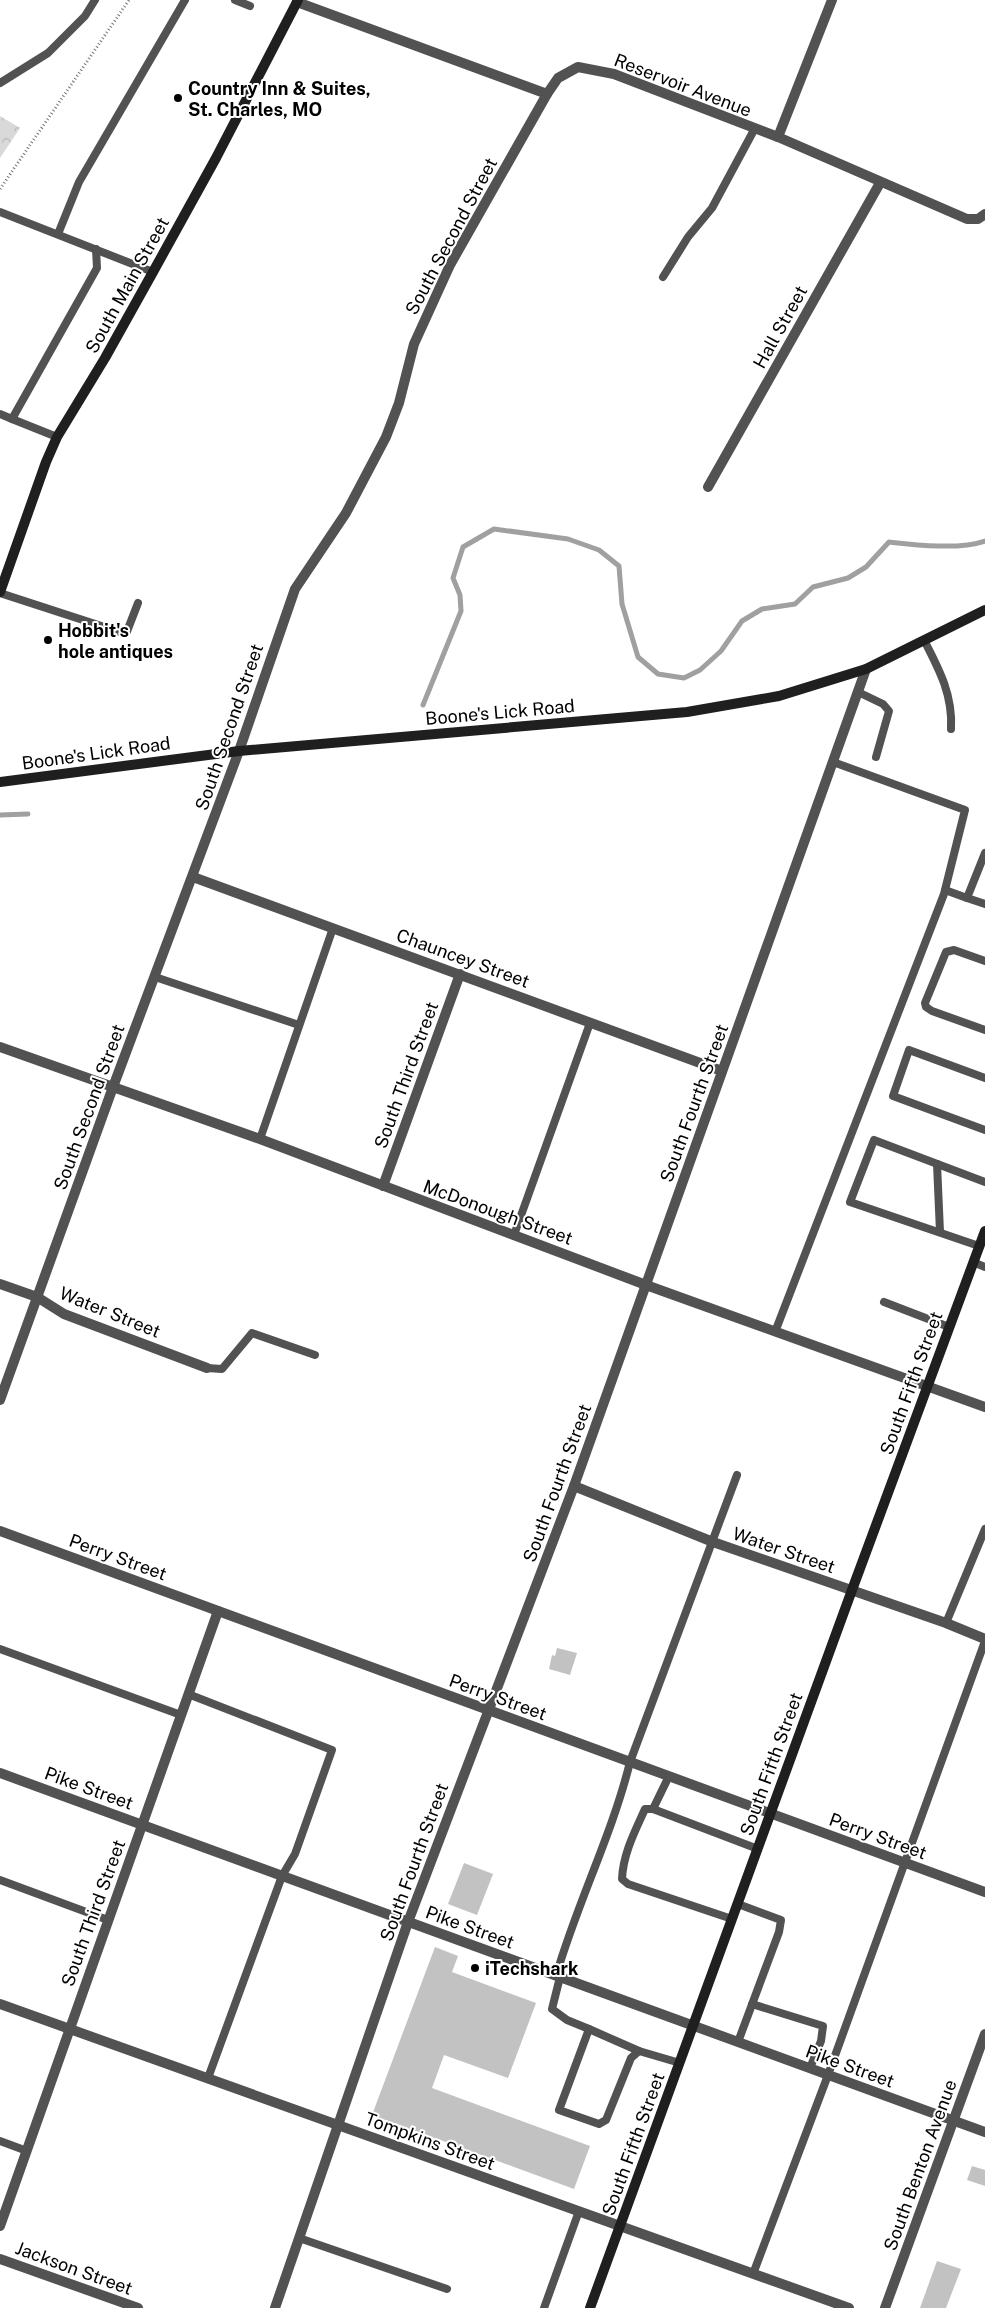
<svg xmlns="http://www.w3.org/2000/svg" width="985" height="2308" font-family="'Public Sans',sans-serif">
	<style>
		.forest { fill: url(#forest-crowns) }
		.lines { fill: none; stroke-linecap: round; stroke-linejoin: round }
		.stream { stroke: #a0a0a0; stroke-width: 5 }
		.building { fill: #c2c2c2 }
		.path { stroke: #747474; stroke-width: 3; stroke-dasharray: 1 2.5; stroke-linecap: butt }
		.lane { stroke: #525252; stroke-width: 8 }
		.street { stroke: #525252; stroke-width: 10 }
		.secondary { stroke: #1f1f1f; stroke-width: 10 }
		.poi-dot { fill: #000; stroke: #fff; stroke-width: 2 }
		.labels { text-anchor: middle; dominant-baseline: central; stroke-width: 4; stroke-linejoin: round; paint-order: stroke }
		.street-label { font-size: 18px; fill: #000; stroke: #fff }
		.poi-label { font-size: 18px; font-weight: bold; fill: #000; stroke: #fff; text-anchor: start }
	</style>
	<defs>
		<pattern id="forest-crowns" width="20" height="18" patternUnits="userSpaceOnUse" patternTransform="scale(1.25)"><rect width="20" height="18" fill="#d9d9d9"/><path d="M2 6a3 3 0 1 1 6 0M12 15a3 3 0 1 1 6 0" fill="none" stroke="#b8b8b8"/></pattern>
	</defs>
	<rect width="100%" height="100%" fill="#fff"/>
	<!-- forest -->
	<polygon class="forest" points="0,116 20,128 0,158"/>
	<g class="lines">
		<!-- stream -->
		<g class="stream">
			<path d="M423,705L461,611L460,595L453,578L463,547L494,529L568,539L599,550L619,566L622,604L638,657L658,674L684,678L700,670L721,651L742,621L762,609L795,604L813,587L848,578L866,567L889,542C916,545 959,550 985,541"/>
			<polyline points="0,815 28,814"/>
		</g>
	</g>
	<!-- building -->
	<g class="building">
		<polygon points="557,1648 577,1653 570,1675 549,1669 552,1655 555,1656"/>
		<polygon points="464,1863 493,1874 477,1915 448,1904"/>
		<polygon points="435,1947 458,1956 452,1972 536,2003 508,2078 444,2055 432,2088 590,2146 574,2189 372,2115"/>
		<polygon points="972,2166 985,2170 985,2186 967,2180"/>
		<polygon points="937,2261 961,2269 946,2308 920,2308"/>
	</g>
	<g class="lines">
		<!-- path -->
		<polyline class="path" points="0,189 129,0"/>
		<!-- lane -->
		<g class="lane">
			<polyline points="235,0 250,6"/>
			<polyline points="0,83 48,53 85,16 95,0"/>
			<polyline points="0,212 153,272"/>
			<polyline points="58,234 79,182 185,0"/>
			<polyline points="663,277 688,237 712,208 754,130"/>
			<polyline points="0,414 12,419"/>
			<polyline points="57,437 12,419 97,268 96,249"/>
			<polyline points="0,593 126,634 138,603"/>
			<path d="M924,640C939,669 953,695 951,729"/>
			<polyline points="858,692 883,704 889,711 876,757"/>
			<polyline points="985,853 967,898 985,904"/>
			<polyline points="945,890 967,898"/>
			<polyline points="985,961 954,950 946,952 925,1003 926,1007 932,1011 985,1030"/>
			<polyline points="155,977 299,1025"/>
			<polyline points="985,1078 909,1050 893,1096 985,1130"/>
			<polyline points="260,1139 333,928"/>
			<polyline points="937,1164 940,1232"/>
			<polyline points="514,1235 590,1023"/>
			<polyline points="979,1246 850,1202 874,1140 985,1182"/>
			<polyline points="973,1262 985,1267"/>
			<polyline points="884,1302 949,1327"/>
			<polyline points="775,1332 944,894 965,810 833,762"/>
			<polyline points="207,1368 222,1369 252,1333 315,1355"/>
			<polyline points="946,1623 985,1529"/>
			<polyline points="0,1649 181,1715"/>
			<polyline points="188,1694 332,1750 295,1854 282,1876 208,2078"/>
			<polyline points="653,1809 669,1776"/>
			<polyline points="0,1880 108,1920"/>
			<path d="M732,1919L628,1884L622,1879C623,1854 635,1831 645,1809H653L758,1849"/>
			<path d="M556,1976C577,1903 612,1835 630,1762L737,1475"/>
			<polyline points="560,1977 552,2009 567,2020 589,2029 559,2110 599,2124 606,2120 631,2058 639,2051 680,2063"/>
			<polyline points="752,2004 823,2026 821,2041 810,2068"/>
			<polyline points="589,2029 639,2051"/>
			<polyline points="738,2042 779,1932 781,1920 738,1904"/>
			<polyline points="0,2141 27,2151"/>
			<polyline points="299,2238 447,2289"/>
			<polyline points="753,2274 828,2075 985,1641"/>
			<polyline points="544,2308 579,2211"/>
		</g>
		<!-- street -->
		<g class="street">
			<polyline points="297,2 547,94"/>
			<polyline points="778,137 832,0"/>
			<polyline points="708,487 880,183"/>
			<polyline points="193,877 722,1071"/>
			<polyline points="0,1047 260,1139 646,1285 985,1407"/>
			<polyline points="383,1186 460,974"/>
			<polyline points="0,1284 37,1297 64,1314 207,1368"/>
			<polyline points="0,1400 113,1087 239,751 295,589 346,513 386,437 399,403 414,344 450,265 547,94 558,78 578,67 614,74 778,137 967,219 978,219 985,214"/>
			<polyline points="574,1486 713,1542 946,1623 985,1639"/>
			<polyline points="0,1531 985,1892"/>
			<polyline points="0,1773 985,2132"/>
			<polyline points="0,2004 849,2308"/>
			<polyline points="0,2226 218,1611"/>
			<polyline points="0,2259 138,2308"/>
			<polyline points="275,2308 408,1922 574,1486 866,669"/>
			<polyline points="885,2308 985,2034"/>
		</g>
		<!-- secondary -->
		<g class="secondary">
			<polyline points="0,592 46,462 57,437 105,358 153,272 216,158 298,0"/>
			<polyline points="0,782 239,751 687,712 779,696 866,669 985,610"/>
			<polyline points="590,2308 852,1590 985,1231"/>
		</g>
	</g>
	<!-- markers -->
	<g class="poi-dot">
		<circle cx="178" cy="98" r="5"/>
		<circle cx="48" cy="640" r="5"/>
		<circle cx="475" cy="1968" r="5"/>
	</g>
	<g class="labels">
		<!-- street labels -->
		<g class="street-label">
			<text transform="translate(683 85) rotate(21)">Reservoir Avenue</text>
			<text transform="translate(451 236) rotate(-62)">South Second Street</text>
			<text transform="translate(127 285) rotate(-61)">South Main Street</text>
			<text transform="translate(780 327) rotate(-61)">Hall Street</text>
			<text transform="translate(500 712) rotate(-5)">Boone's Lick Road</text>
			<text transform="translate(229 727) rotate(-71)">South Second Street</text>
			<text transform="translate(96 753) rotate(-8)">Boone's Lick Road</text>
			<text transform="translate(463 958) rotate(20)">Chauncey Street</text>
			<text transform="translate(406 1075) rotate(-70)">South Third Street</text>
			<text transform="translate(694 1103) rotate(-70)">South Fourth Street</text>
			<text transform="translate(89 1107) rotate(-70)">South Second Street</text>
			<text transform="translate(498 1212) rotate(20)">McDonough Street</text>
			<text transform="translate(110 1312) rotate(22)">Water Street</text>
			<text transform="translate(911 1383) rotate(-70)">South Fifth Street</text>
			<text transform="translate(557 1483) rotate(-70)">South Fourth Street</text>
			<text transform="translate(784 1550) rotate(19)">Water Street</text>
			<text transform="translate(118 1557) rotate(20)">Perry Street</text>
			<text transform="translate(498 1697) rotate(20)">Perry Street</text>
			<text transform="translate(771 1764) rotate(-70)">South Fifth Street</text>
			<text transform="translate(89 1788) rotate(20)">Pike Street</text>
			<text transform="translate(878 1836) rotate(20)">Perry Street</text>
			<text transform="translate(414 1862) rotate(-70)">South Fourth Street</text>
			<text transform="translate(93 1913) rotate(-70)">South Third Street</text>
			<text transform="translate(470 1927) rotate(20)">Pike Street</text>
			<text transform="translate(850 2066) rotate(20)">Pike Street</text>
			<text transform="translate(430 2141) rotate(20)">Tompkins Street</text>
			<text transform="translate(633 2144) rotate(-70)">South Fifth Street</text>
			<text transform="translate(920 2165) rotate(-70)">South Benton Avenue</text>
			<text transform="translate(74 2268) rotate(20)">Jackson Street</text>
		</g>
		<!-- poi labels -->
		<g class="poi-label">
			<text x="188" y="88">Country Inn &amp; Suites,<tspan x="188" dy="21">St. Charles, MO</tspan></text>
			<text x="58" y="630">Hobbit's<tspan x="58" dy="21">hole antiques</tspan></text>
			<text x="485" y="1968">iTechshark</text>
		</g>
	</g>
</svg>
